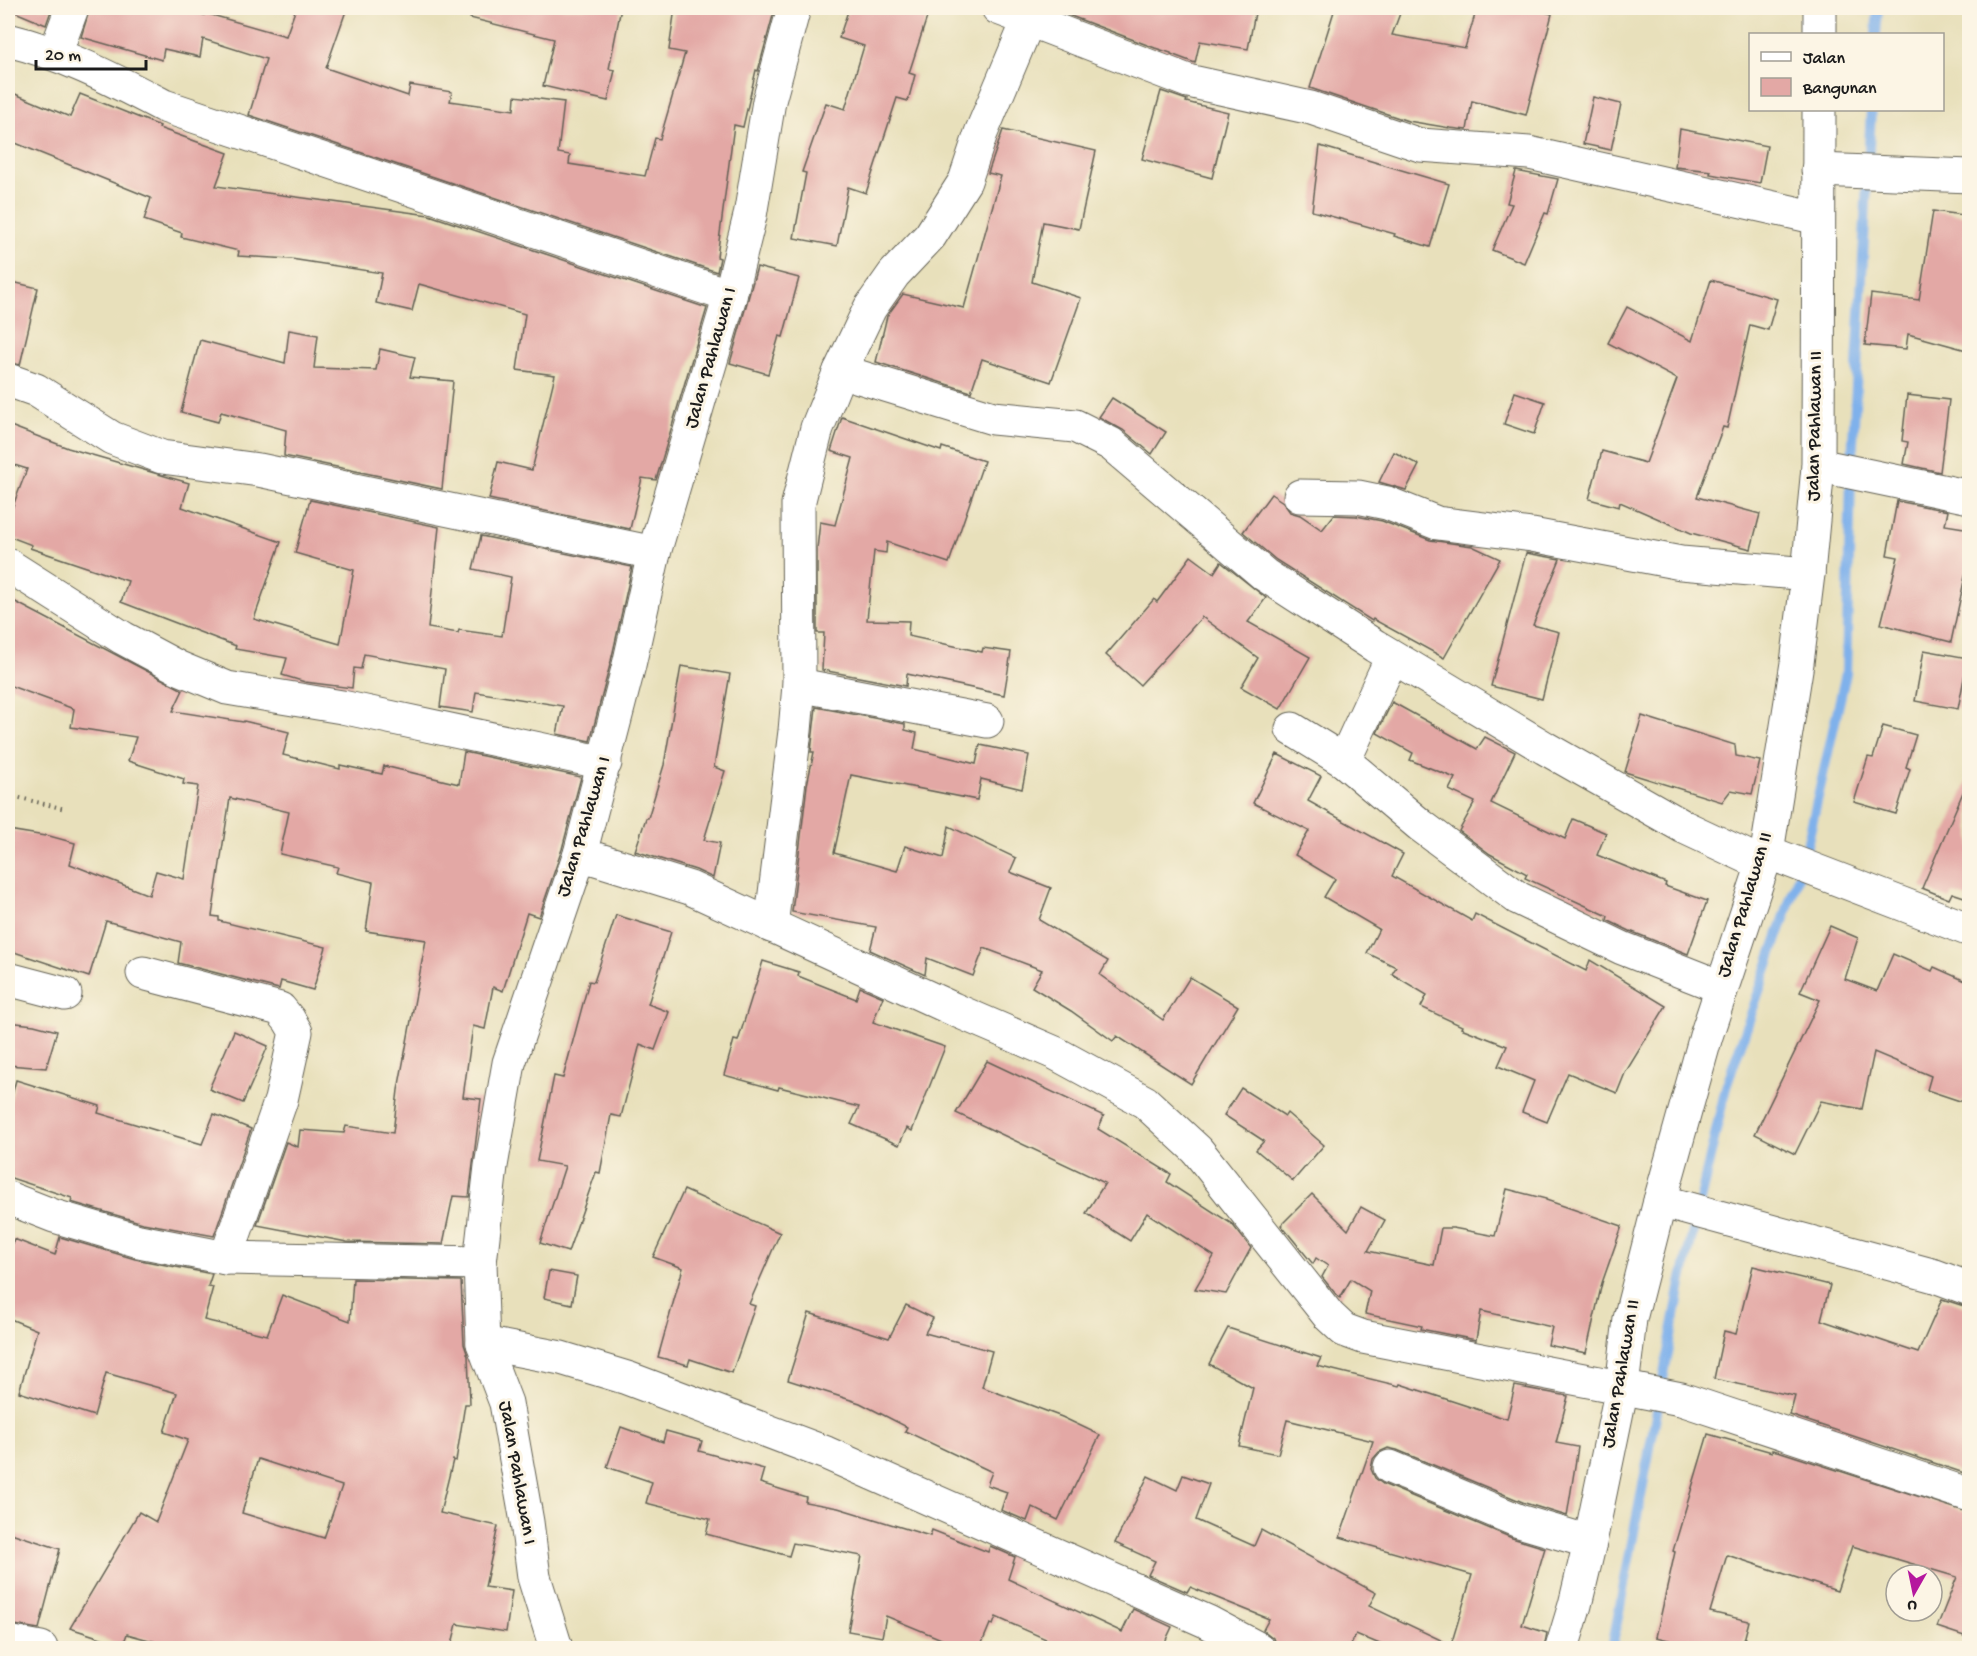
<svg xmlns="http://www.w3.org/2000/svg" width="1977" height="1656" font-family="'Gochi Hand',sans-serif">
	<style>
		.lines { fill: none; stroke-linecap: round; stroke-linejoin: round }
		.stream { stroke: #7fb1eb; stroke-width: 10 }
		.building { fill: #e3a8a5; fill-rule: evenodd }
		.minor-casing { stroke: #636154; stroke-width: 35 }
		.tertiary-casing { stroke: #636154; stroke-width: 35 }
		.secondary-casing { stroke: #636154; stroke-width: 35 }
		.path { stroke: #636154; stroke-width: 4; stroke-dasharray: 1.5 4.5; stroke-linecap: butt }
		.minor { stroke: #fff; stroke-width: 33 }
		.tertiary { stroke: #fff; stroke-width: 33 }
		.secondary { stroke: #fff; stroke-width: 33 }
		.labels { text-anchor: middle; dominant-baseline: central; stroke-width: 6; stroke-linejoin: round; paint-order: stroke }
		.street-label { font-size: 20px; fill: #1c1c1c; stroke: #fcf5e5 }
	</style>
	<rect width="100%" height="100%" fill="#fcf5e5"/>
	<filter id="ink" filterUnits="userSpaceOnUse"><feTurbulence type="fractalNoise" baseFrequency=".0167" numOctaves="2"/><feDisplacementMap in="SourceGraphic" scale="12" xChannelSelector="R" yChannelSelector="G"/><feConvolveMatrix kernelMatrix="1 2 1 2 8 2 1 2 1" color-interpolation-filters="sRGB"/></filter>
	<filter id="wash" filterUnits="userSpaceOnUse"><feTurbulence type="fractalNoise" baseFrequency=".008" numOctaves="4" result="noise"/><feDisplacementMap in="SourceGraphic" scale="24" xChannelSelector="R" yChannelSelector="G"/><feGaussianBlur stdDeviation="1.35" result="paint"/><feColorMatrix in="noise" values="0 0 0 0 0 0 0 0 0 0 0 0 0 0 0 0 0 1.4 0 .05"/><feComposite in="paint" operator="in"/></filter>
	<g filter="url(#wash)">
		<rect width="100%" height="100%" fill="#e8e0bb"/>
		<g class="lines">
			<!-- stream -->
			<g class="stream">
				<polyline points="1876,34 1878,8"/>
				<polyline points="1612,1648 1681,1284 1726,1087 1803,863 1846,673 1851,479 1871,110"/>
			</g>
		</g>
		<g id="blocks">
			<!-- building -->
			<g class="building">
				<polygon points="8,8 52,8 46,25 8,9"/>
				<polygon points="90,8 166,8 205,15 205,13 286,36 296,8 347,8 326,68 408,96 410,85 452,92 450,101 514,110 515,96 564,102 558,153 570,155 569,164 645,176 655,138 660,139 685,53 669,50 675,8 775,8 758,71 756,70 743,127 734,125 717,257 720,258 717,272 249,115 266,59 203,39 200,57 164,49 162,60 81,37"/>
				<polygon points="471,8 621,8 609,69 615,70 608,101 543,86 554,39 470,18"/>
				<polygon points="849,8 930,8 909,73 915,75 908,101 897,98 866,193 848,187 837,246 794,238 806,173 802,172 826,103 845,109 864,46 839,38"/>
				<polygon points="1050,8 1256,8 1248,49 1200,41 1195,63 1171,54 1171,53 1155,48"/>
				<polygon points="1335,8 1402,8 1392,35 1465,48 1477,8 1530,8 1552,14 1526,115 1472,101 1467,130 1450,128 1408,121 1310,88"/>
				<polygon points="8,91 70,117 80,94 160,126 159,128 228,153 216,186 429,215 707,308 656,480 642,478 630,529 489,499 498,462 532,470 555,375 517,370 525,314 419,284 412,311 376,303 382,273 291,259 238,256 239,251 181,237 182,233 144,220 151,198 8,140"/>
				<polygon points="1161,91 1187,100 1186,102 1228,112 1212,178 1142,159"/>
				<polygon points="1593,97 1621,104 1611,150 1583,144"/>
				<polygon points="1680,129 1767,146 1760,183 1710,174 1711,171 1675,167"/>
				<polygon points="1003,130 1096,151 1079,229 1043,222 1032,282 1081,298 1051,382 982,359 971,392 876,362 887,316 903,294 964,308 1001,176 988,173"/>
				<polygon points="1320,146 1449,184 1430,247 1394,236 1395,234 1312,211"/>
				<polygon points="1516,171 1558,179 1548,214 1545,213 1524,263 1492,250 1512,204 1507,203"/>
				<polygon points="1933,211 1970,216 1970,351 1908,334 1906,349 1865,345 1871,294 1919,300"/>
				<polygon points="757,267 799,278 783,337 779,336 768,374 730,363"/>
				<polygon points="1711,280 1777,299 1768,330 1750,325 1727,428 1723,427 1697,497 1760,514 1751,549 1691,533 1620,502 1619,507 1589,499 1602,451 1646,463 1677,379 1608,343 1627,307 1692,341"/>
				<polygon points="8,281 38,288 20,365 8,362"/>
				<polygon points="289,330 318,335 314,368 376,370 380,349 415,357 410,377 453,381 442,489 284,456 286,430 221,412 218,422 181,412 200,340 285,363"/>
				<polygon points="1515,392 1545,402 1534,434 1504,424"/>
				<polygon points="1907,395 1949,400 1940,472 1904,464 1908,442 1902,441"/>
				<polygon points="1112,398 1166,432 1152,454 1123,430 1099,417"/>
				<polygon points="842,417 941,451 942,447 984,461 949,563 887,542 886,553 874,551 867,620 909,621 908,636 982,652 983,648 1011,652 1004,695 907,674 906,686 822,670 824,633 817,633 817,549 820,522 835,525 853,458 831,451"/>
				<polygon points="8,425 68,448 189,483 182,507 281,542 254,619 340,644 354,570 295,553 310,500 439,527 428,628 458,633 459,630 502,636 511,577 473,569 481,536 632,567 611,661 590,741 557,734 563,706 476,692 473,712 440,707 445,669 364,654 361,669 354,668 352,688 305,682 282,675 287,658 235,649 236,646 121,602 128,581 30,548 32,545 8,536 8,519 27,469 8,463"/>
				<polygon points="1394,452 1419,465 1406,490 1379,482"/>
				<polygon points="1271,494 1283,502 1290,512 1300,515 1322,530 1334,515 1356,516 1382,521 1430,540 1472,546 1500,559 1444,658 1373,619 1372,621 1276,560 1243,532"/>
				<polygon points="1897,501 1948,511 1945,525 1970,529 1970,567 1967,567 1951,642 1881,624 1898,557 1887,555"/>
				<polygon points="1526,553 1560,559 1533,625 1559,632 1542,699 1491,686"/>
				<polygon points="1191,556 1214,573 1221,562 1266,598 1248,622 1310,657 1280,709 1241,687 1258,658 1202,617 1140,685 1106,655 1154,599 1157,602"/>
				<polygon points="8,598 183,690 173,711 243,722 244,721 289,732 283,755 340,769 340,765 382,774 384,766 459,784 464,752 581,777 562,849 539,917 527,913 503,991 493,987 485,1029 473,1026 463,1097 481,1099 469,1197 453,1196 443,1244 347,1242 257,1225 286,1142 298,1147 300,1130 344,1133 346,1126 393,1133 398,1090 426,940 366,931 373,882 336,873 338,867 280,854 289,812 230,798 212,916 219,917 219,921 326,947 313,990 281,981 279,989 178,963 181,942 106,921 89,977 8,950 8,830 45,836 46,835 75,843 70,864 149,895 156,871 184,879 198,786 183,784 184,779 128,761 136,737 71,727 74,709 8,685"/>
				<polygon points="1924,650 1968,658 1958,709 1915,701"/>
				<polygon points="681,666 730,674 714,767 725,771 704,840 720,843 713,878 696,870 635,851 646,818 648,818 664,765"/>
				<polygon points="1392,702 1477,749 1485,737 1515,752 1491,803 1565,839 1573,819 1606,833 1597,855 1666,883 1665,886 1707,901 1688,954 1630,931 1607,920 1608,916 1525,878 1527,874 1490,854 1459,831 1475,802 1449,790 1455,778 1410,760 1413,753 1377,733"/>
				<polygon points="816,707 905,724 905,730 917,733 914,749 976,764 980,745 1029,755 1022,789 981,779 977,800 851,775 834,853 897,871 905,846 943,858 949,826 1016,858 1010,872 1051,888 1039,920 1108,961 1100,975 1163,1020 1190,977 1238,1006 1191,1084 1117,1036 1113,1041 1071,1011 1032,987 1042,970 984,948 973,976 927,958 925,975 870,950 876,927 792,912 807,785 814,752 811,752"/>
				<polygon points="1642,716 1735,745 1736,756 1760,761 1752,794 1731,790 1722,802 1625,772"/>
				<polygon points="1883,726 1916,735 1906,767 1910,769 1896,814 1854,802 1868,757 1873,758"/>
				<polygon points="1277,754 1321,776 1308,801 1403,854 1392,876 1472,921 1475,914 1586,971 1590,960 1666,1006 1625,1073 1617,1093 1568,1073 1547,1122 1522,1112 1534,1081 1498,1066 1507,1046 1461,1028 1462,1026 1421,1007 1427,995 1392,974 1396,967 1367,953 1379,929 1324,897 1335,879 1295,855 1309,831 1253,803"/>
				<polygon points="1970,776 1970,899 1952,893 1949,899 1922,888"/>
				<polygon points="616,915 671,932 648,1004 669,1012 655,1050 640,1044 621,1117 611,1115 600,1173 596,1172 568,1252 540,1243 565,1166 537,1161 554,1076 563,1078 589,981 594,982"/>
				<polygon points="1830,926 1858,938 1845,979 1877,991 1893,954 1932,971 1934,967 1970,983 1970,1082 1963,1102 1927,1090 1931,1076 1874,1052 1862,1109 1821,1101 1795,1154 1755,1134 1820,1000 1800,992"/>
				<polygon points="763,961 799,972 798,976 856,999 860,987 883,997 873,1022 945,1047 912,1131 907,1128 899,1145 851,1124 859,1107 779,1087 778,1090 724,1075 734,1040 738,1041"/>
				<polygon points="8,1022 34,1025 57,1031 46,1068 8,1065"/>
				<polygon points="234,1031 268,1046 243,1103 209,1089"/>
				<polygon points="987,1061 1104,1116 1098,1129 1171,1174 1167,1182 1232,1224 1251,1248 1226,1294 1195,1289 1214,1256 1147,1213 1130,1241 1086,1213 1105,1183 956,1113"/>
				<polygon points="16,1080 100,1106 98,1113 202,1144 214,1114 251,1129 214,1236 143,1223 71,1202 72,1198 8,1177 8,1110"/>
				<polygon points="1241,1088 1285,1116 1287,1113 1324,1145 1293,1181 1256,1150 1264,1141 1224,1115"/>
				<polygon points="1507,1189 1546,1199 1546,1200 1622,1226 1602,1283 1586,1353 1548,1345 1552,1327 1481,1311 1476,1340 1421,1329 1422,1326 1365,1314 1370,1291 1351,1279 1340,1298 1338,1297 1322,1277 1328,1266 1316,1258 1313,1264 1281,1225 1312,1194 1348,1230 1361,1207 1385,1220 1368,1251 1434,1265 1441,1228 1453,1228 1495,1236"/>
				<polygon points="684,1190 780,1233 749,1304 755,1306 732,1373 690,1359 688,1365 658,1357 683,1268 653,1257"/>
				<path d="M60,1237L135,1259L212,1274L208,1286L213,1287L204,1320L267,1335L282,1295L350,1321L353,1279L461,1281L464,1344L468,1356L470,1404H465L456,1461L453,1460L440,1513L498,1526L485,1587L512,1591L506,1632L457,1624L451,1648H178L127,1634L123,1645L70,1628L139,1512L156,1522L188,1440L164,1432L177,1393L106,1373L94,1416L19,1392L37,1330L8,1318V1254L14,1239L55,1255ZM258,1459L342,1486L324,1538L242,1513Z"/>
				<polygon points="1753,1266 1830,1285 1821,1320 1918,1353 1942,1299 1970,1308 1970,1475 1790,1415 1795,1396 1714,1379 1724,1331 1736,1334"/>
				<polygon points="549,1271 577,1276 572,1304 544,1298"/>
				<polygon points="906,1305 933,1318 925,1333 992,1351 982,1387 1062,1417 1100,1435 1058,1520 1032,1507 1027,1521 1001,1510 1007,1492 987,1485 992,1472 905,1431 907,1427 860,1403 788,1380 809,1313 889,1338"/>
				<polygon points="1228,1328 1321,1358 1317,1366 1399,1386 1400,1384 1507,1419 1515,1386 1568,1396 1556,1443 1578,1447 1567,1516 1525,1503 1397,1450 1388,1448 1379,1452 1373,1459 1371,1469 1375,1478 1383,1484 1512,1538 1545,1548 1522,1625 1547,1633 1544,1648 1389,1648 1356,1634 1349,1648 1276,1648 1273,1638 1263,1630 1269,1619 1190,1587 1187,1592 1148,1575 1155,1561 1115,1543 1148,1476 1177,1490 1183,1475 1209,1484 1196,1520 1254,1546 1261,1530 1376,1593 1369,1606 1451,1645 1472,1575 1340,1537 1373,1441 1287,1420 1278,1454 1239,1446 1253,1388 1209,1364"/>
				<polygon points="621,1427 663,1442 666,1431 702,1441 699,1451 764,1469 760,1483 806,1497 805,1502 838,1508 930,1536 932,1530 988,1552 990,1546 1015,1557 1008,1579 1122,1632 1133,1609 1172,1627 1162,1648 1066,1648 996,1617 993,1625 990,1624 980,1648 963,1648 886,1616 882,1637 848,1631 862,1556 793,1543 789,1556 706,1534 710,1519 646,1503 652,1482 607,1467"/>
				<polygon points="1708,1434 1772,1452 1772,1450 1781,1452 1970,1513 1970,1638 1937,1627 1957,1577 1852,1546 1837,1591 1727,1555 1710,1612 1749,1621 1742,1648 1728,1648 1702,1643 1701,1648 1656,1637 1675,1552 1673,1551"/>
				<polygon points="8,1532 60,1549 39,1629 8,1624"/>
			</g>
		</g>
	</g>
	<g filter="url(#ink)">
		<use href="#blocks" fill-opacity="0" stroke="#636154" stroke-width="1.5"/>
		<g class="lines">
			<defs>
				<g id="minor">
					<polyline points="998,8 1188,81 1311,108 1420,145 1529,153 1818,218"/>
					<path d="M8,40C65,54 112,79 164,106L730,296"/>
					<polyline points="55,54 72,8"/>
					<polyline points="1818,170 1970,176"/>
					<polyline points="840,371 993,418 1075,426 1111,444 1265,575 1375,646 1545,748 1684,827 1763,864"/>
					<polyline points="8,380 36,390 112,438 162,457 259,470 654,553"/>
					<polyline points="1818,467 1822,466 1970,497"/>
					<polyline points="1300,496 1358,497 1387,503 1437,523 1532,535 1681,563 1808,574"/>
					<polyline points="8,565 123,638 179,668 227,688 342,707 605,763"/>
					<polyline points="799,685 987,721"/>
					<polyline points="1292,729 1344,761 1420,825 1518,898 1622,948 1721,987"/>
					<polyline points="1344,761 1392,657"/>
					<polyline points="1767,852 1970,930"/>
					<polyline points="580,854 690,888 953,1009 1055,1053 1145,1102 1197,1150 1329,1316 1344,1330 1363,1337 1681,1399 1970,1495"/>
					<polyline points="771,926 795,731 799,685 798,504 817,428 840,371 870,308 894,274 930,236 965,181 981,133 1029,19 1032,8"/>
					<polyline points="143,973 280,1009 289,1020 296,1032 281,1100 226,1258"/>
					<polyline points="8,979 65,994"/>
					<polyline points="8,1198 54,1216 139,1241 226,1258 480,1263"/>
					<polyline points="1660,1201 1935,1276 1970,1289"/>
					<polyline points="483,1343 561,1358 627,1378 826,1453 1208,1622 1257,1648"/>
					<polyline points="1390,1467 1519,1521 1590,1542"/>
					<polyline points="8,1642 41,1648"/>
				</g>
				<g id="tertiary">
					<polyline points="1820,34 1820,8"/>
					<polyline points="1562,1648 1575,1605 1590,1542 1622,1387 1630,1319 1660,1201 1706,1036 1767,852 1797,663 1808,574 1818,467 1819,110"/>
				</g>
				<polyline id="secondary" points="556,1648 534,1577 527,1522 506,1403 483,1343 480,1263 491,1166 509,1063 580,854 629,665 654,553 730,296 750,216 769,101 794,8"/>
			</defs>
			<!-- minor casing -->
			<use href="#minor" class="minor-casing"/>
			<!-- tertiary casing -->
			<use href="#tertiary" class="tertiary-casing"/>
			<!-- secondary casing -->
			<use href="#secondary" class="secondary-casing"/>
			<!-- path -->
			<polyline class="path" points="8,795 65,809"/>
			<!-- minor -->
			<use href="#minor" class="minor"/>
			<!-- tertiary -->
			<use href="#tertiary" class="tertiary"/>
			<!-- secondary -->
			<use href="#secondary" class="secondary"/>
		</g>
	</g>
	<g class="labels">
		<!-- street labels -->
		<g class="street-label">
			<text transform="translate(712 358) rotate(-74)">Jalan Pahlawan I</text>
			<text transform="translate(1816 426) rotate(-89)">Jalan Pahlawan II</text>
			<text transform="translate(585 827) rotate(-73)">Jalan Pahlawan I</text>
			<text transform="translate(1746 905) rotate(-73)">Jalan Pahlawan II</text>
			<text transform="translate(1622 1374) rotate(-80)">Jalan Pahlawan II</text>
			<text transform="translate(516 1473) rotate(80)">Jalan Pahlawan I</text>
		</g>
	</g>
	<!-- margin -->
	<rect width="1977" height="1656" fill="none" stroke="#fcf5e5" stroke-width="30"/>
	<!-- legend -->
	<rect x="1749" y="33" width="195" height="78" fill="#fcf5e5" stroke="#a29e95" stroke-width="1.5"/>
	<rect x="1761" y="52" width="30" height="9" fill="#ffffff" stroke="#a29e95" stroke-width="1.5"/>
	<text x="1803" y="63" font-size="18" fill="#1c1c1c">Jalan</text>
	<rect x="1761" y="78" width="30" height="18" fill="#e3a8a5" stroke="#a29e95" stroke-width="1.5"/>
	<text x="1803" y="93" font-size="18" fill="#1c1c1c">Bangunan</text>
	<!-- north arrow -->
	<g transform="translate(1914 1593) rotate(189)"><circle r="28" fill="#fcf5e5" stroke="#a29e95" stroke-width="1.5"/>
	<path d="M0-4.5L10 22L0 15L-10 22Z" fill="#b5179e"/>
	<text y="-9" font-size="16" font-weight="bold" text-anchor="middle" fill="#1c1c1c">U</text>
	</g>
	<!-- scale -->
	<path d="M36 60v9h110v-9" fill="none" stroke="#1c1c1c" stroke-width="3"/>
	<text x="45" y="60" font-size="18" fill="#1c1c1c" stroke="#fcf5e5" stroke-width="4.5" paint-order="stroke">20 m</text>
</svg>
